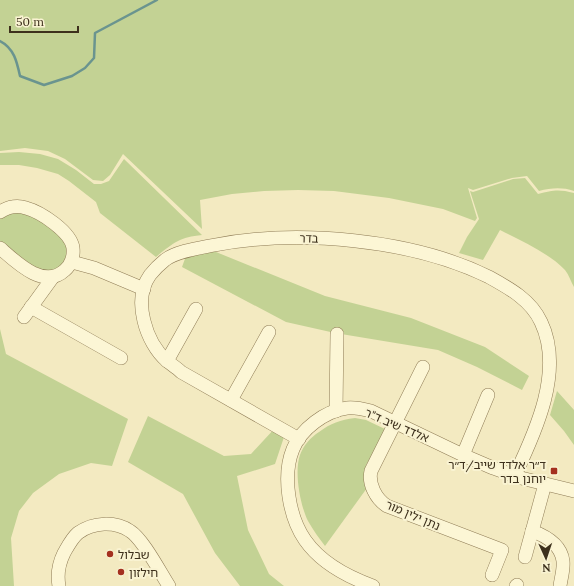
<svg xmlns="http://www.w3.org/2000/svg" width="574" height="586" font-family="Lora,'Noto Sans Hebrew',serif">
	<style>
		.green { fill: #c3d294 }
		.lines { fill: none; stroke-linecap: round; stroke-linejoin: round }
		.stream { stroke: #6a948f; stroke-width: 2.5 }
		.minor-casing { stroke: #8f7c56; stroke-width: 14 }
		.minor { stroke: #fcf6d5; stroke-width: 13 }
		.poi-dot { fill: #a4301f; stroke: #f9f3d2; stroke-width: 1.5 }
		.labels { text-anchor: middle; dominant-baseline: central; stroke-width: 4; stroke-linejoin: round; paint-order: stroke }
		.street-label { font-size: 12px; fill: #3d301c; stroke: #f9f3d2 }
		.poi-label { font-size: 12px; fill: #3d301c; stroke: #f9f3d2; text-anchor: start }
	</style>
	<rect width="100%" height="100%" fill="#f3eac1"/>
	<!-- green -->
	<g class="green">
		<path d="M0,0H574V191C562,187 551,188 539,191L527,176L512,178L473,190L468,188L477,218L475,221L443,209L389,198L334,191L298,190L264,191L232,194L200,200L202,229L123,154L110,175L103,181L93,180L65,159L48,151L25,148L0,151Z"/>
		<path d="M19,152L40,154L58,159L76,170L94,184H101L109,181L124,159L202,235C180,237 173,243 156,257L100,213L96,202L69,181L58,174L37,168L19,165H0V153Z"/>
		<path d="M525,178L538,194C553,190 559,189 574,193V287C571,282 569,275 565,270C549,253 521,241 500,230L483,260L459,253L467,237L479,219L470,191L473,192L513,179Z"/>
		<polygon points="25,211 64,237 70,253 59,271 35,270 0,243 0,217 2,215"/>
		<polygon points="211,250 325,296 411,318 485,347 529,376 522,390 477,367 438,350 335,333 286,322 182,267 186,256"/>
		<polygon points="0,329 6,354 128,419 112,466 91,463 59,474 33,493 19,511 11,538 14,586 0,586"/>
		<polygon points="557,391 574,410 574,445 564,431 550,415"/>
		<polygon points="148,416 224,456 251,454 276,427 286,431 275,464 237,476 248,530 269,574 284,586 240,586 215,553 183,494 128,462"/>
		<path d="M355,418L366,420L387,430L366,465L364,478L367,488L325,546C319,538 313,530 308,521C300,505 294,472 300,455C303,446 311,437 319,432C331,423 340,420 355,418Z"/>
	</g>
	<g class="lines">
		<!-- stream -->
		<path class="stream" d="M0,41C14,48 17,62 20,76L44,85L72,76L85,68L94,58L95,33L157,0"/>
		<defs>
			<g id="minor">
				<path d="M0,212C8,207 17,205 26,208C41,212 71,232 73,248C74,256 71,265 65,270C44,290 16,262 0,248"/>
				<polyline points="72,262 94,268 144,289"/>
				<polyline points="31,307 121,358"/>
				<polyline points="24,317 53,277"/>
				<polyline points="167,361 196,309"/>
				<path d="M423,367L371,471C368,484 376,499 387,506L502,550L492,575"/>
				<polyline points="231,400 269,332"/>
				<polyline points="336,411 337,334"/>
				<path d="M299,439L181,372C177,368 172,365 167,361C146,343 132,300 150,275C154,270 160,264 165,260C177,251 200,248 215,245C298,229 412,239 489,277C509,288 531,300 541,322C564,370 536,431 515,475"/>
				<polyline points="463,455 488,395"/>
				<path d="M532,531C546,536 561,545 563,561C564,569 561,578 560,586"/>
				<polyline points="525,557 545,484"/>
				<path d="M59,586C57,575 59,563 64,553C68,546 72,538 78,533C93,522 115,521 130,531C143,539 160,572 169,586"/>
				<path d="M373,586C348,577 321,563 305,540C289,517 282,476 293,449C301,429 325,411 347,408C355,407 363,409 371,411L465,456L493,468L521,478L574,491"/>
				<polyline points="516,586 517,585"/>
			</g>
		</defs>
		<!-- minor casing -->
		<use href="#minor" class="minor-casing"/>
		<!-- minor -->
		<use href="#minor" class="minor"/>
	</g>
	<!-- markers -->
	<g class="poi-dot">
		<rect x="550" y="467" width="8" height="8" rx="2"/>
		<circle cx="110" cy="554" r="4"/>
		<circle cx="121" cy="572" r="4"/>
	</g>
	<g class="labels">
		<!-- street labels -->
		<g class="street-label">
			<text transform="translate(309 238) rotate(2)">בדר</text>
			<text transform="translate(397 425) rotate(23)">אלדד שיב ד"ר</text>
			<text transform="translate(413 515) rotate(23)">נתן ילין מור</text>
		</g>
		<!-- poi labels -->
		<g class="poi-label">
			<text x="546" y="464" text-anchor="end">ד״ר אלדד שייב/ד״ר<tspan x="546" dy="14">יוחנן בדר</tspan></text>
			<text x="118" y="554">שבלול</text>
			<text x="129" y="572">חילזון</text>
		</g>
	</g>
	<!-- north arrow -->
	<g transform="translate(546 558) rotate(177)" stroke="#f9f3d2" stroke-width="3" paint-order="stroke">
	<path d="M0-3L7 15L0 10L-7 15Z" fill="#3d301c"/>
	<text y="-6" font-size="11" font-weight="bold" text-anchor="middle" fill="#3d301c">N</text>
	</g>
	<!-- scale -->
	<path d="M10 26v6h68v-6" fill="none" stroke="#3d301c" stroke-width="2"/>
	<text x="16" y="26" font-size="12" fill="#3d301c" stroke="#f9f3d2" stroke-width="3" paint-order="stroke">50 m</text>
</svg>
